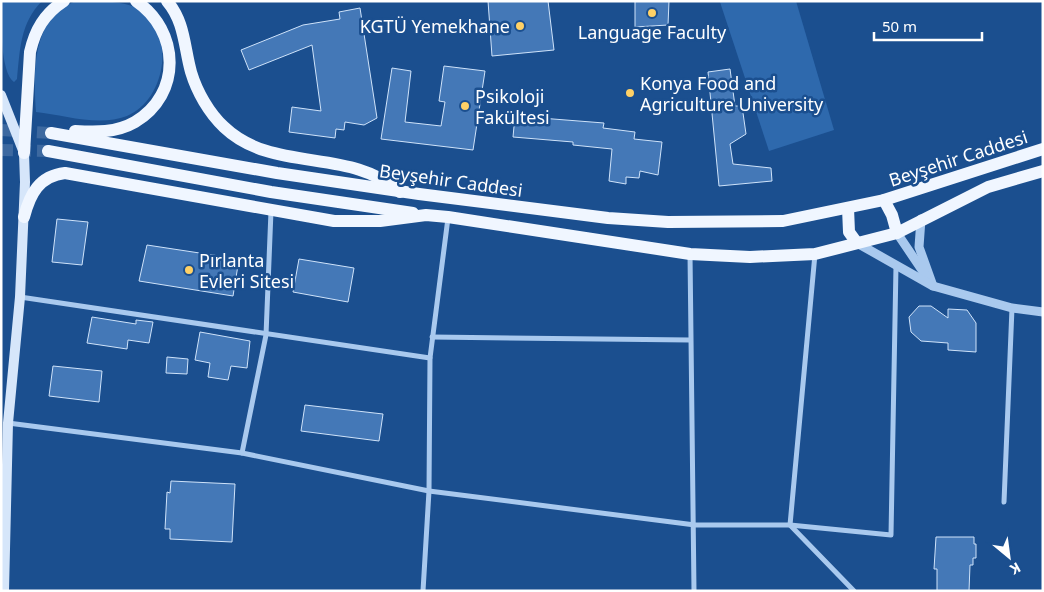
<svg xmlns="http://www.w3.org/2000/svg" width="1044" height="592" font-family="'Noto Sans',sans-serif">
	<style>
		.green { fill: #2e69ad }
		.building { fill: #4478b7; stroke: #cfe3fa }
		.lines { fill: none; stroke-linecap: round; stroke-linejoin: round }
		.primary-tunnel { stroke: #3d69a0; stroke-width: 12; stroke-dasharray: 12 6; stroke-linecap: butt }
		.minor { stroke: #a9c9ee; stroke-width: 5 }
		.tertiary { stroke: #a9c9ee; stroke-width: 9 }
		.secondary { stroke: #d6e6fa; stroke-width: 10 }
		.primary { stroke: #f0f6ff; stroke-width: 12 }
		.poi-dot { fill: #ffd166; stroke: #1b4f8f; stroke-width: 2 }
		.labels { text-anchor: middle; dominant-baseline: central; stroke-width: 5; stroke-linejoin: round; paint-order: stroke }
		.poi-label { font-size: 18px; fill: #fff; stroke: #1b4f8f; text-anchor: start }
		.street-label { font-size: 18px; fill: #fff; stroke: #1b4f8f }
	</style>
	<rect width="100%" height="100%" fill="#1b4f8f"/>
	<!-- green -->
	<g class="green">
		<path d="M1,1H42C20,23 20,50 17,79L14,82C0,73 1,19 1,1Z"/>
		<path d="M75,1C95,1 117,0 135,7C178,28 167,100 127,116C99,127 64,115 36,112C34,79 32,40 55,13C59,8 69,5 75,1Z"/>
		<polygon points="724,1 796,1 834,130 769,151 720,2"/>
	</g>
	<!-- building -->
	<g class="building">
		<polygon points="488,1 548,1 554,50 492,56"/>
		<polygon points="635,1 669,1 668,25 635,27"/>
		<polygon points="360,8 377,118 364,125 345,122 344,130 336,129 335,138 289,132 292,107 321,111 312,45 249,70 241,50 303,25 340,19 339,12"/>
		<polygon points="444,66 485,71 473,150 381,139 392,68 411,71 405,122 441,126 445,102 439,101"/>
		<polygon points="730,69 735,106 742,106 746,134 730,144 733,164 771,168 772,181 719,186 708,72"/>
		<polygon points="515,116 604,123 603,128 635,132 634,139 662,142 658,175 640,171 639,178 626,177 626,184 609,181 612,149 573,145 573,142 513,137"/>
		<polygon points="57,219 88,222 82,265 52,262"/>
		<polygon points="147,245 239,259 233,296 139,281"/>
		<polygon points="299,259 354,268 348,302 293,292"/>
		<polygon points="919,306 931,306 948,318 948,309 967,310 976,323 976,352 948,350 948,343 921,341 911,332 909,317"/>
		<polygon points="92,317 136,324 136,320 153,322 149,343 128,340 127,349 87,343"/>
		<polygon points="200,332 250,341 247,368 231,366 228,380 208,377 210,363 195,360"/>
		<polygon points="167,357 188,359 187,374 166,373"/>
		<polygon points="53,366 102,371 99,402 49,396"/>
		<polygon points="305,405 383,414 379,441 301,431"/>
		<polygon points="171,481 235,484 232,542 170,539 170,529 165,529 167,492 170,493"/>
		<polygon points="936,537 974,537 974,544 976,544 976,558 973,558 973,565 970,565 969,591 937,591 937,569 934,569"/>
	</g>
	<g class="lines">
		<!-- primary-tunnel -->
		<g class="primary-tunnel">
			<polyline points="1,130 51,133"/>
			<polyline points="1,150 48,151"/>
		</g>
		<!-- minor -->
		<g class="minor">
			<polyline points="690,254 694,591"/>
			<polyline points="815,254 790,525 854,591"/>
			<polyline points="20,297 430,358"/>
			<polyline points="432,337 690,340"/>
			<polyline points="8,423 242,453 429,491 695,525 790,525 891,535 896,266"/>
			<polyline points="242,453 266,335 271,211"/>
			<polyline points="1004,502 1012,308"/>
			<polyline points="423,591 429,491 430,358 448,218"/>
		</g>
		<!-- tertiary -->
		<g class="tertiary">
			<polyline points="921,219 919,247 933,286"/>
			<polyline points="897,233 926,276"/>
			<polyline points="857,243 933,286 1012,308 1043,312"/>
		</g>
		<!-- secondary -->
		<polyline class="secondary" points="1,95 24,153 25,182 20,297 8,423 4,591"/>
		<!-- primary -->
		<g class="primary">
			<path d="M167,1C185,22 184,47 191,72C197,92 209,113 224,127C273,174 351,147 400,192"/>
			<path d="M75,131C95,132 116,133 135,122C182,94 180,31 136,1"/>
			<polyline points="51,133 277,173 419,194 608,218 668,222 783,221 884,200 1043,149"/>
			<polyline points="48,151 271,192 413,213"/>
			<path d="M24,153L30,52C35,30 44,14 64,1"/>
			<polyline points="884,200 892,215 897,233"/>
			<polyline points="848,208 849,232 857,243"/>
			<path d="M24,217C30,194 39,176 65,173L334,221H380L426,215L448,217L690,254L750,257L815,254L897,233L988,187L1043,171"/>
		</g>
	</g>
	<!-- markers -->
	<g class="poi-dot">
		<circle cx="652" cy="13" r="5"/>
		<circle cx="520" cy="26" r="5"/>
		<circle cx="630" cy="93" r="5"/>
		<circle cx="465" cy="106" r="5"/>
		<circle cx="189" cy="270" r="5"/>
	</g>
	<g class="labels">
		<!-- poi labels -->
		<g class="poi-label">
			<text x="510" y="26" text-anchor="end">KGTÜ Yemekhane</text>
			<text x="652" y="32" text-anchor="middle">Language Faculty</text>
			<text x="640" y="83">Konya Food and<tspan x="640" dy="21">Agriculture University</tspan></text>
			<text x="475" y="96">Psikoloji<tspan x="475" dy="21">Fakültesi</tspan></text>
			<text x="199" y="260">Pırlanta<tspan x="199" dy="21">Evleri Sitesi</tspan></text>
		</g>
		<!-- street labels -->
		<g class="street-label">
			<text transform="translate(958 158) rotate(-18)">Beyşehir Caddesi</text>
			<text transform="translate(451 180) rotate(8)">Beyşehir Caddesi</text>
		</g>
	</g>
	<!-- border -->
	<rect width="1044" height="592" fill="none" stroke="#ffffff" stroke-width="5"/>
	<!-- north arrow -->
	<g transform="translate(1009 557) rotate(151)" stroke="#1b4f8f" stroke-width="4" paint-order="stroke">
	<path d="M0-4L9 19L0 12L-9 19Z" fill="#ffffff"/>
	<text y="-8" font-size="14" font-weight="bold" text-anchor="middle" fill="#ffffff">K</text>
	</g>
	<!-- scale -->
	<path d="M874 32v8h108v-8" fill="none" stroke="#ffffff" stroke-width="2.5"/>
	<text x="882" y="32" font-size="15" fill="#ffffff" stroke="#1b4f8f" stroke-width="4" paint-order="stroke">50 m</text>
</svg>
